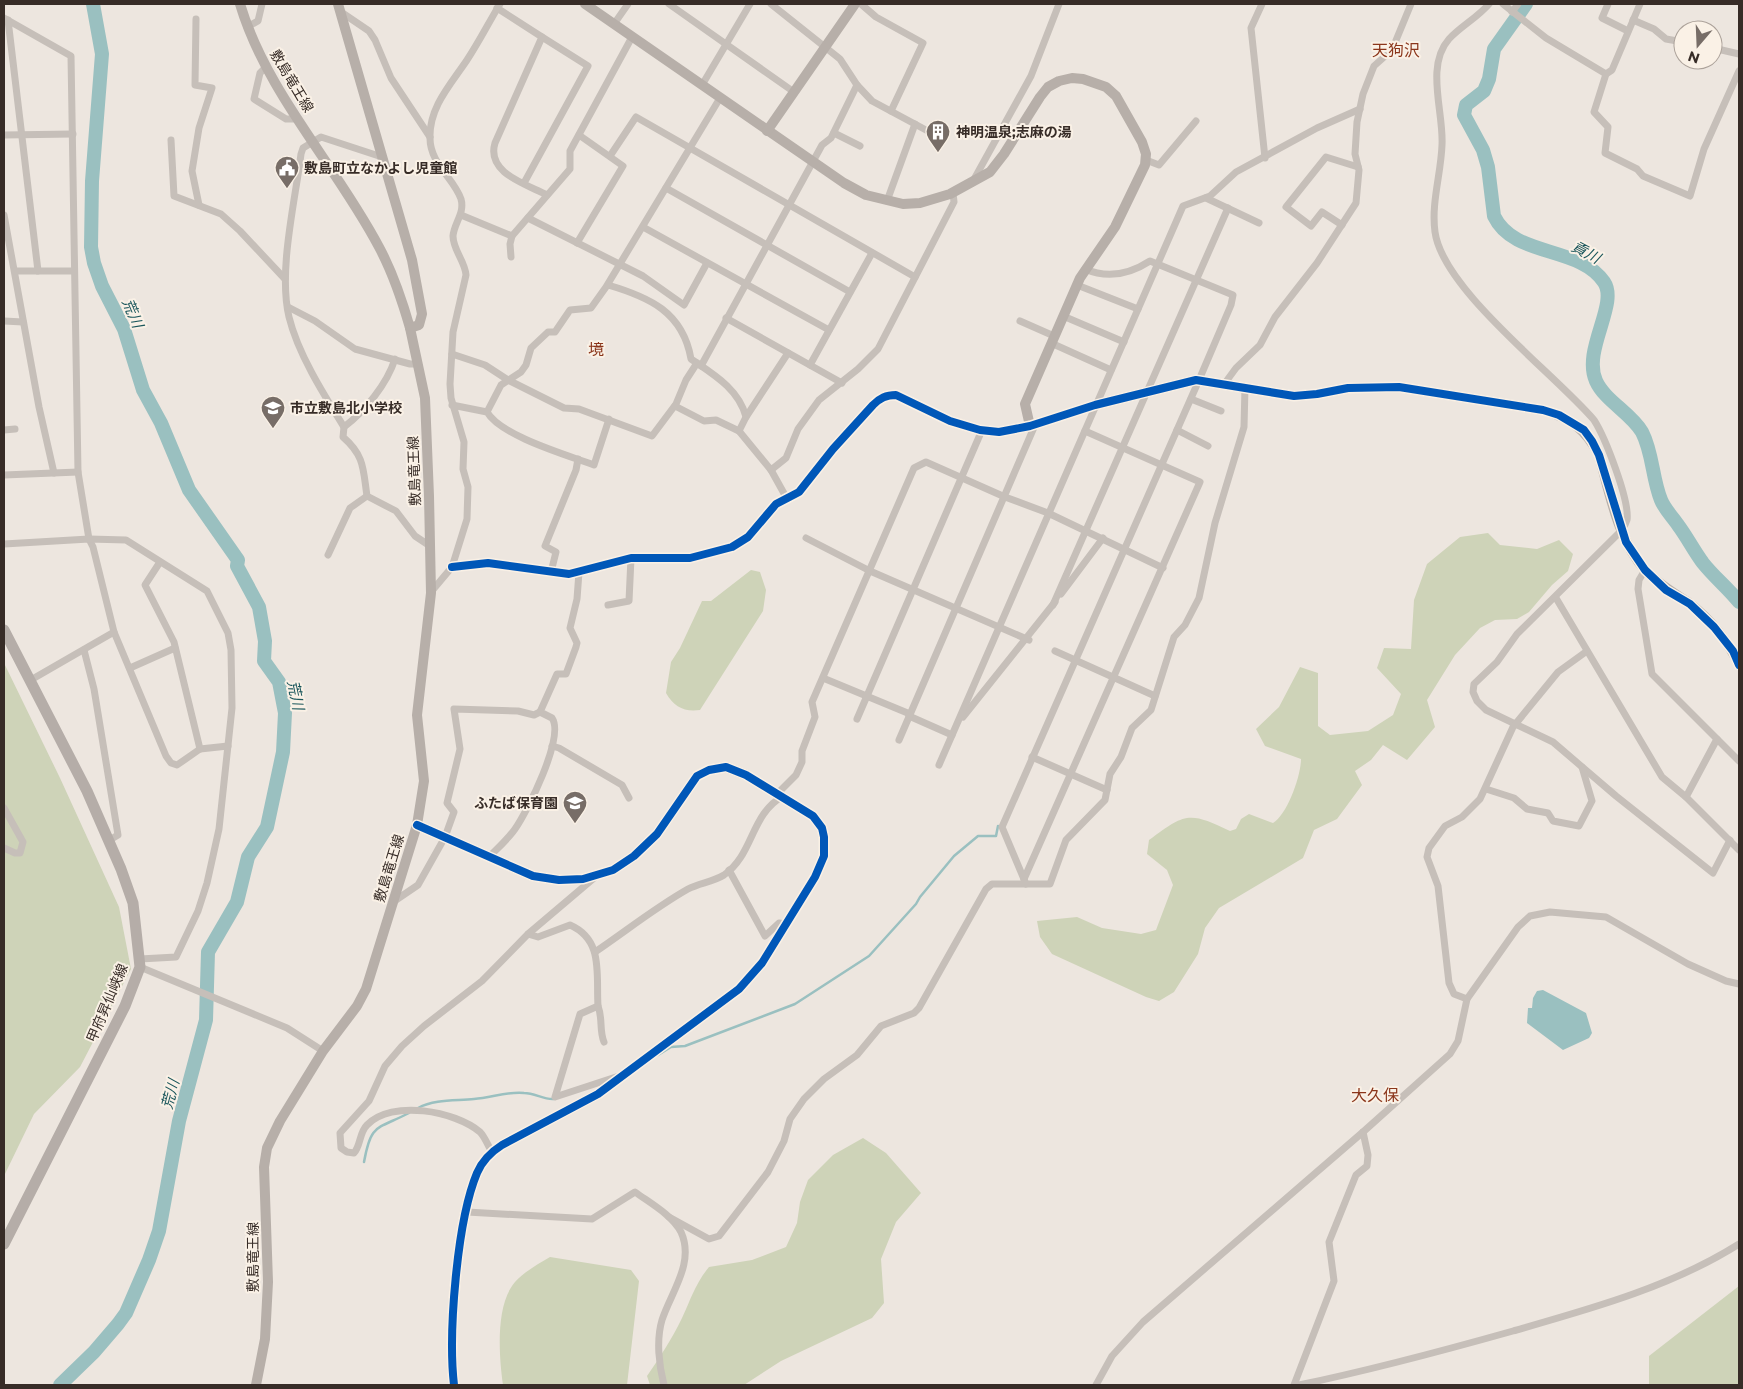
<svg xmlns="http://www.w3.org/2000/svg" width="1743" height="1389" font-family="Montserrat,'Noto Sans JP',sans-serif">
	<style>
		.green { fill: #ced3b8 }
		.water { fill: #9ac0c0 }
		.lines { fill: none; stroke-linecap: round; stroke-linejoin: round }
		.stream { stroke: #9ac0c0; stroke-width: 2.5 }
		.river { stroke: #9ac0c0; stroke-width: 14 }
		.street { stroke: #c6bfb9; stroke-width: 7 }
		.secondary { stroke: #b7afa9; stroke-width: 10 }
		.primary { stroke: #b5ada8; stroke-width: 11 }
		.cycleway-casing { stroke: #faf1e6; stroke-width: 11 }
		.cycleway { stroke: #0057b8; stroke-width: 8 }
		.labels { text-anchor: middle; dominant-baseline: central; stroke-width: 4; stroke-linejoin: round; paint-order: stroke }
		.street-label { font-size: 14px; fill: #372c27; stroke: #faf1e6 }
		.poi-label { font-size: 14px; font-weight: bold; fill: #372c27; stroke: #faf1e6; text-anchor: start }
		.water-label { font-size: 15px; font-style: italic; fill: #1a565b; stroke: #faf1e6 }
		.quarter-label { font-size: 16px; fill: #8b361b; stroke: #faf1e6 }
	</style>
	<rect width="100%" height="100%" fill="#ede6df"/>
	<!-- green -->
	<g class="green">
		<path d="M1488,533L1500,545L1537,549L1559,540L1573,554L1568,571L1552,585L1529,612L1517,619L1495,620L1480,628L1455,655L1427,700L1435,727L1407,760L1383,745L1371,760L1355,771L1362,785L1337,819L1314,830L1303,858L1219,908L1205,928L1198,954L1174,992L1159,1001L1146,997L1052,954L1040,937L1037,921L1077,917L1102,928L1141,934L1156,930L1173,885L1167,870L1147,854L1149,840C1185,813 1189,811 1230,831L1236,829L1241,819L1249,814L1273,823C1287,815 1301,776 1301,759L1265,746L1256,729L1279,707L1300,667L1318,673V726L1330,735L1368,731L1393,715L1401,694L1377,668L1384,648L1411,649L1414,600L1427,564L1460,537Z"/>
		<path d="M751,570L760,572L766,590L763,611L700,710C684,712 674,707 666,693L671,662L680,648L702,601H711Z"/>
		<polygon points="4,663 60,778 119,907 131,969 80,1067 34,1114 4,1176"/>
		<path d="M863,1138L886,1153L921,1193L896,1222L881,1259L884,1303L872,1318L781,1361L744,1385H650L647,1376C660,1357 672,1339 682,1318C691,1299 695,1284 709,1267L752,1260L786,1247L797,1223L800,1202L808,1180L833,1155Z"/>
		<path d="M550,1257L631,1270L639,1281L627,1385H503C499,1357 495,1305 515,1282C524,1272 538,1264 550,1257Z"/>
		<polygon points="1739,1286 1739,1385 1649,1385 1649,1356"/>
	</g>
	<!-- water -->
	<polygon class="water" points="1543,990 1586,1013 1592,1033 1589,1038 1563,1050 1527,1023 1528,1008 1532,1008 1533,998 1537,991"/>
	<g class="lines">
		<!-- stream -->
		<g class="stream">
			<polyline points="658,1055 671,1047 685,1046 795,1004 869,956 916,904 920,897 954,856 978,836 996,836 998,826"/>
			<path d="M418,1108C435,1099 456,1101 474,1099C491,1098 508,1091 524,1093C535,1093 544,1100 554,1099"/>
			<path d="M364,1162C371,1123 376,1130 409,1113"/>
		</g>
		<!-- river -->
		<g class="river">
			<path d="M1526,4L1494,49L1489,79L1484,91L1466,105L1464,115L1483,150L1488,167L1494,216C1514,258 1579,245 1604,282C1619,304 1582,350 1596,381C1605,401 1631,413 1642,432C1653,453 1652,478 1661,500C1665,510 1673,517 1678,525C1687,537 1694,551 1703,563C1714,577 1728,588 1739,602"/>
			<polyline points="60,1385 94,1352 118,1324 126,1313 149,1260 159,1231 179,1121 206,1020 208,952 237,902 248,857 267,827 283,752 285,713 279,682 264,661 265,641 259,607 237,566 238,560 189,490 161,423 143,390 124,329 102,286 94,263 91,247 92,181 102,54 93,4"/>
		</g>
		<!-- street -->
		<g class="street">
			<polyline points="669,4 794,92"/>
			<polyline points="771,4 840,59 857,85 872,101 939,137"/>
			<polyline points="861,4 876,17 923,43 891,111"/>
			<polyline points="1262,4 1251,28 1265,158"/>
			<path d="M1489,4C1477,18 1461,26 1449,39C1425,66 1444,113 1442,145C1441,174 1431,203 1435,232C1443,290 1555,374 1594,420C1605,437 1630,501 1627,520C1626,523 1624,527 1622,530L1517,634L1497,662L1474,684L1473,692L1477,701L1486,710L1553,742L1616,796L1713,873L1730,840"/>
			<polyline points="1503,4 1546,38 1606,74"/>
			<polyline points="1608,4 1602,18 1628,31"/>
			<polyline points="1640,4 1612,70 1606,74 1594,112 1608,127 1605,153 1637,169 1643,176 1690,196 1704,149 1739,71"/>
			<path d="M497,8L542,37L495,143C486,173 526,184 547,195"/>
			<polyline points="341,12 369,31 375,40 391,78 430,137"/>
			<polyline points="1512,12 1518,4"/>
			<polyline points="4,18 71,56 78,472 89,539 93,547 114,632 166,756 171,763 177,765 200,749 228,746"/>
			<polyline points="196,19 195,85 212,88 199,128 192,171 199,205"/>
			<polyline points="8,20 38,271"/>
			<polyline points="1633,20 1654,29 1666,39 1683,42"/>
			<polyline points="614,24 628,4"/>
			<polyline points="247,27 258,21 262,4"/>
			<polyline points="1713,48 1739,54"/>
			<polyline points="266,67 260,73 254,99 286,119 298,119"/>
			<polyline points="702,85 750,4"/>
			<polyline points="834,133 860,146"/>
			<polyline points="4,135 73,134"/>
			<polyline points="171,140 174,196 221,214 240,231 285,279"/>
			<polyline points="610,156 636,117 915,277"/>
			<polyline points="1146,160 1159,165 1196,121"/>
			<polyline points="524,183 588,66 542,37"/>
			<polyline points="972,183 1031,76 1059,4"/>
			<polyline points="666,188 850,292"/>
			<polyline points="1206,198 1259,223"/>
			<polyline points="887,201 915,124"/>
			<polyline points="4,215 39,407 54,473"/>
			<polyline points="461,215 512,236 570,169 570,151 632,37"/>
			<polyline points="528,218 643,276 684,305 707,263"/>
			<polyline points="1342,225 1322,212 1311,226 1286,207 1326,157 1358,167"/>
			<polyline points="643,227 829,330"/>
			<polyline points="577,243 623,166 579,135"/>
			<polyline points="511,257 510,244 512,236"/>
			<polyline points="15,271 74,271"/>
			<path d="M608,285C649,297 683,312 691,359C713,374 739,389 746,417L739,431L771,470L786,497"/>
			<polyline points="1077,285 1138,309"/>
			<polyline points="288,307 315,321 355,349 410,364 418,364"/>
			<polyline points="1063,316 1124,342"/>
			<polyline points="726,318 842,383"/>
			<polyline points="4,321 23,322"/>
			<polyline points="1020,321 1054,336"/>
			<polyline points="1051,343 1111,370"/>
			<polyline points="452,354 485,365 508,380 564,408 579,409 652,436 676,404 686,380 697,363"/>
			<path d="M395,359C387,384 365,411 344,427L343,437C365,456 363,470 367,496L396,511L415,536L430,546"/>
			<polyline points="810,365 872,253"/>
			<polyline points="701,366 822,145 831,138 857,85"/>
			<polyline points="1225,383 1236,368 1260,345 1275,317 1317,263 1356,203 1359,170 1355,154 1357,122 1363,94 1374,66 1392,50 1411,4"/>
			<polyline points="1191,399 1221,411"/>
			<path d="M452,405L487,412C501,436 567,455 594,465L609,419"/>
			<polyline points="675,406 704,421 716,420 739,431"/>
			<polyline points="487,412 501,385 521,372 526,365 531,348 548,332 555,332 570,310 591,308 606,287 720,98"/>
			<polyline points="746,417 788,353"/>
			<path d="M344,427C324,395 298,354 289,317C278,271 295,202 301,154L303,148L321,137L382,157"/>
			<polyline points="4,430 15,429"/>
			<polyline points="1177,430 1208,446"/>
			<polyline points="771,470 786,458 798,429 819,400 858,369 878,349 954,202 953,193"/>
			<polyline points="4,475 78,472"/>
			<polyline points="806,538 870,571 1029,640"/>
			<polyline points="4,544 89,539 126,540 207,591 228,633 231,650 232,708 219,829 207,883 198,911 176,957 140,959"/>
			<polyline points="328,555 350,508 367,496"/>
			<polyline points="160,562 145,585 174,642 200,749"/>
			<polyline points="452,567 488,563 569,574 631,558 690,558 732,547 748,537 776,504 799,492 833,449 880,399 896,395 950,421"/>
			<polyline points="1645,570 1639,580 1638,589 1652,674 1739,761"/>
			<polyline points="551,572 556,552 545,546 576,470 578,459"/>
			<path d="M431,592L452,567L467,519L468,487L463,469L464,442L451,398L450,384L453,332L466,275C465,261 453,250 453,236C454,223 465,213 461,199C454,178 430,164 430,138C429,107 451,84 467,60C479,42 489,22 500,4"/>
			<polyline points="1061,594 1103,538"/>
			<polyline points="1556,598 1662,777 1686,797 1739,850"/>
			<polyline points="608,605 629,601 631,558"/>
			<polyline points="1053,605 1228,208"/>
			<polyline points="84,650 94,689 118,835 108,841"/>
			<polyline points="1055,651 1155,696"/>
			<polyline points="130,668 175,648"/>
			<polyline points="823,678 910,714"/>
			<polyline points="29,681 114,632"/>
			<polyline points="909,716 952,735"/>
			<polyline points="963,717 1055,602"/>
			<polyline points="857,719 982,430"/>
			<polyline points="899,740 1035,425"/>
			<polyline points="552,746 559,748 622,785 629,798"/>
			<polyline points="1032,757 1107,790"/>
			<polyline points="939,765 1183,206 1210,196 1236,172 1317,128 1360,109"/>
			<polyline points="1486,789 1514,798 1527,809 1548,813 1553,821 1579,826 1592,801 1582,767"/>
			<polyline points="778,793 796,775 802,762 802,751 815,717 812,702 914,468 926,462 1005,497 1048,513 1163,568"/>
			<polyline points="1686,797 1717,739"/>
			<polyline points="4,808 23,842 20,853 15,853 4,848"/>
			<path d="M489,857C498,848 508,839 515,829C527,812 565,737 552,718L540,712L557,674H566L576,647L577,643L570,628L577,599L579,572"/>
			<polyline points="729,870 765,936 779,923 786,924"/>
			<polyline points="1024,879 1200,482 1085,431"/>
			<path d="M1026,884L1002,827L1199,380L1231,305L1233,295L1150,261C1130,274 1108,279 1085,269"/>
			<polyline points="393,902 418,885 445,837 454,812 447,803 460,749 454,709 518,711 534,715 540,712"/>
			<path d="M528,934L538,937L570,925C604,940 596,974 598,1006L580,1014L555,1097L619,1076"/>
			<path d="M595,952C626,931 656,907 688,889C699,883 713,882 724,875C754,854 750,815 783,796"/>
			<polyline points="140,967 287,1028 323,1051"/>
			<polyline points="1467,999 1454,994 1449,983 1438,886 1427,857 1429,848 1445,826 1462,817 1480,799 1513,727 1558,672 1587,651"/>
			<path d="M598,1006C603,1019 599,1030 604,1042"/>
			<path d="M492,1152C488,1146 485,1137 480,1132C455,1111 392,1099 367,1125C359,1133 361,1145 354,1153L347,1152L341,1148L340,1133L369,1101L385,1066L402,1046L424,1026L482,981L528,934L594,878"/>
			<path d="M467,1212L592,1219L635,1192C650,1203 672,1215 681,1232C695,1263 671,1292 662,1320C656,1340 659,1366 664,1385"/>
			<polyline points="669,1217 709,1239 719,1236 768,1172 784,1141 790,1119 804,1099 824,1079 857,1055 881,1026 914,1013 919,1008 986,889 992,884 1050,884 1066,840 1105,800 1110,774 1121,757 1132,728 1151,710 1174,637 1185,625 1199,598 1215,523 1244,427 1245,387"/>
			<polyline points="1096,1385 1112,1356 1143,1322 1363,1132 1450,1054 1458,1041 1467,999 1518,927 1530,916 1550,912 1606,917 1688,964 1726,981 1739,984"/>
			<polyline points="1294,1385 1334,1281 1329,1242 1356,1175 1367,1166 1368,1155 1363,1132"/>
			<path d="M1299,1385C1371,1370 1442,1351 1513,1331C1590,1309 1671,1287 1739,1244"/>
		</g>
		<!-- secondary -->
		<g class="secondary">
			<path d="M240,4C267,94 336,165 379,247C393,273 402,300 410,328"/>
			<polyline points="585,4 844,183 866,195 903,204 920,203 950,194 990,172 1004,154 1040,97 1048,87 1059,81 1072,78 1083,79 1106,87 1116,96 1142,142 1146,154 1145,165 1115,227 1080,278 1025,404 1030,426"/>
			<polyline points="767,131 855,4"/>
			<path d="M950,421L980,430L999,432L1030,426L1095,405L1196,380L1294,396L1317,394L1348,388L1399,387L1543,410C1570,418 1586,429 1599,455C1610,494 1618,541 1646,571C1659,585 1674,593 1689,603C1710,619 1729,642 1739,665"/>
			<path d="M417,825L533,876L559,880L583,879L613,870L634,856L657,834L697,776L709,770L726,767L746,775L813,816L822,828L824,837V856L815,877L762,963L739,989L598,1094L502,1145C491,1152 482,1161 477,1173C457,1221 448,1333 454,1385"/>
			<polyline points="256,1385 265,1339 268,1282 264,1167 267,1148 280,1121 323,1051 357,1006 366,989 417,825 424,781 417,715 431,593 429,496 425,398 410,328 419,325 422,314 412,260 338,4"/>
		</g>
		<!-- primary -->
		<polyline class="primary" points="4,630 87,791 121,869 133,903 140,967 125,1006 4,1244"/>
		<defs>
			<g id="cycleway">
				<path d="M452,567L488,563L569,574L631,558H690L732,547L748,537L776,504L799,492L833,449L873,405C880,398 886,395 896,395L950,421L980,430L999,432L1030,426L1095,405L1196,380L1294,396L1317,394L1348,388L1399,387L1543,410L1559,415L1584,430L1592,441L1599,455L1626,542L1645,570L1666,590L1690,604L1714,627L1733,651L1739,665"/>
				<path d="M417,825L533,876L559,880L583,879L613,870L634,856L657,834L697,776L709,770L726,767L746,775L813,816L822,828L824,837V856L815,877L762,963L739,989L598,1094L502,1145C491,1152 482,1161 477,1173C457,1221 448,1333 454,1385"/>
			</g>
		</defs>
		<!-- cycleway casing -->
		<use href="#cycleway" class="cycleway-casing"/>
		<!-- cycleway -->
		<use href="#cycleway" class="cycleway"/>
	</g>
	<!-- icons -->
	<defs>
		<symbol id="building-pin" viewBox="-11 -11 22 30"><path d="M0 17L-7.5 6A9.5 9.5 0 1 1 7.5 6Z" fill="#776d67" stroke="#faf1e6"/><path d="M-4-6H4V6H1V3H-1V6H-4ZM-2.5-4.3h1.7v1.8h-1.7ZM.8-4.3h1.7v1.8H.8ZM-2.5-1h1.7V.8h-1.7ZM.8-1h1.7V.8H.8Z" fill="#fff"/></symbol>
		<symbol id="civic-pin" viewBox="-11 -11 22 30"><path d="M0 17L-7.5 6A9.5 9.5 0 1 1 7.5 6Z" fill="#776d67" stroke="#faf1e6"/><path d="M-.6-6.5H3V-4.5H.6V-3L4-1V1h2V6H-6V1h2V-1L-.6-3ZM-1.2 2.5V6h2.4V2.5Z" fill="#fff"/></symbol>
		<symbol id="school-pin" viewBox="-11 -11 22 30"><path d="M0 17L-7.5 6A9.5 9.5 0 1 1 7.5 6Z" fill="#776d67" stroke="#faf1e6"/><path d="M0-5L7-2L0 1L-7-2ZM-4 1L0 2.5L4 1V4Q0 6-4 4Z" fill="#fff"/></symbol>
	</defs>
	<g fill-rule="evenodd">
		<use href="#building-pin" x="924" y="118" width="28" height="38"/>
		<use href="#civic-pin" x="273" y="154" width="28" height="38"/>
		<use href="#school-pin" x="259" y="394" width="28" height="38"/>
		<use href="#school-pin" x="561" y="789" width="28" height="38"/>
	</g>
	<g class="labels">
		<!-- street labels -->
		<g class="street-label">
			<text transform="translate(292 81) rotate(59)">敷島竜王線</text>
			<text transform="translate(414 471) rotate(-92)">敷島竜王線</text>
			<text transform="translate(389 868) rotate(-73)">敷島竜王線</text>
			<text transform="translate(107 1003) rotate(-67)">甲府昇仙峡線</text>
			<text transform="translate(253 1257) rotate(-90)">敷島竜王線</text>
		</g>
		<!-- poi labels -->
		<g class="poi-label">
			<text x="956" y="132">神明温泉;志麻の湯</text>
			<text x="304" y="168">敷島町立なかよし児童館</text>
			<text x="290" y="408">市立敷島北小学校</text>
			<text x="558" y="803" text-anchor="end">ふたば保育園</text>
		</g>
		<!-- water labels -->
		<g class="water-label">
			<text transform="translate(1586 252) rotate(28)">貢川</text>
			<text transform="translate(133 313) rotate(67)">荒川</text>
			<text transform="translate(296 695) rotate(78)">荒川</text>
			<text transform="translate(170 1094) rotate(-75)">荒川</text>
		</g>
		<!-- quarter labels -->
		<g class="quarter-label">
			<text x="1396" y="50">天狗沢</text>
			<text x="596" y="349">境</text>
			<text x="1375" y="1095">大久保</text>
		</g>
	</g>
	<!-- border -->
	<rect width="1743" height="1389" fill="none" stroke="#372c27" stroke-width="10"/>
	<!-- north arrow -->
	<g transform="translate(1698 45) rotate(199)"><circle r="24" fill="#faf1e6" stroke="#aca29a"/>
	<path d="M0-4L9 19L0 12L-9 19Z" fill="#776d67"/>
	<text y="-8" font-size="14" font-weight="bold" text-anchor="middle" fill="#372c27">N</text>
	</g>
</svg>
